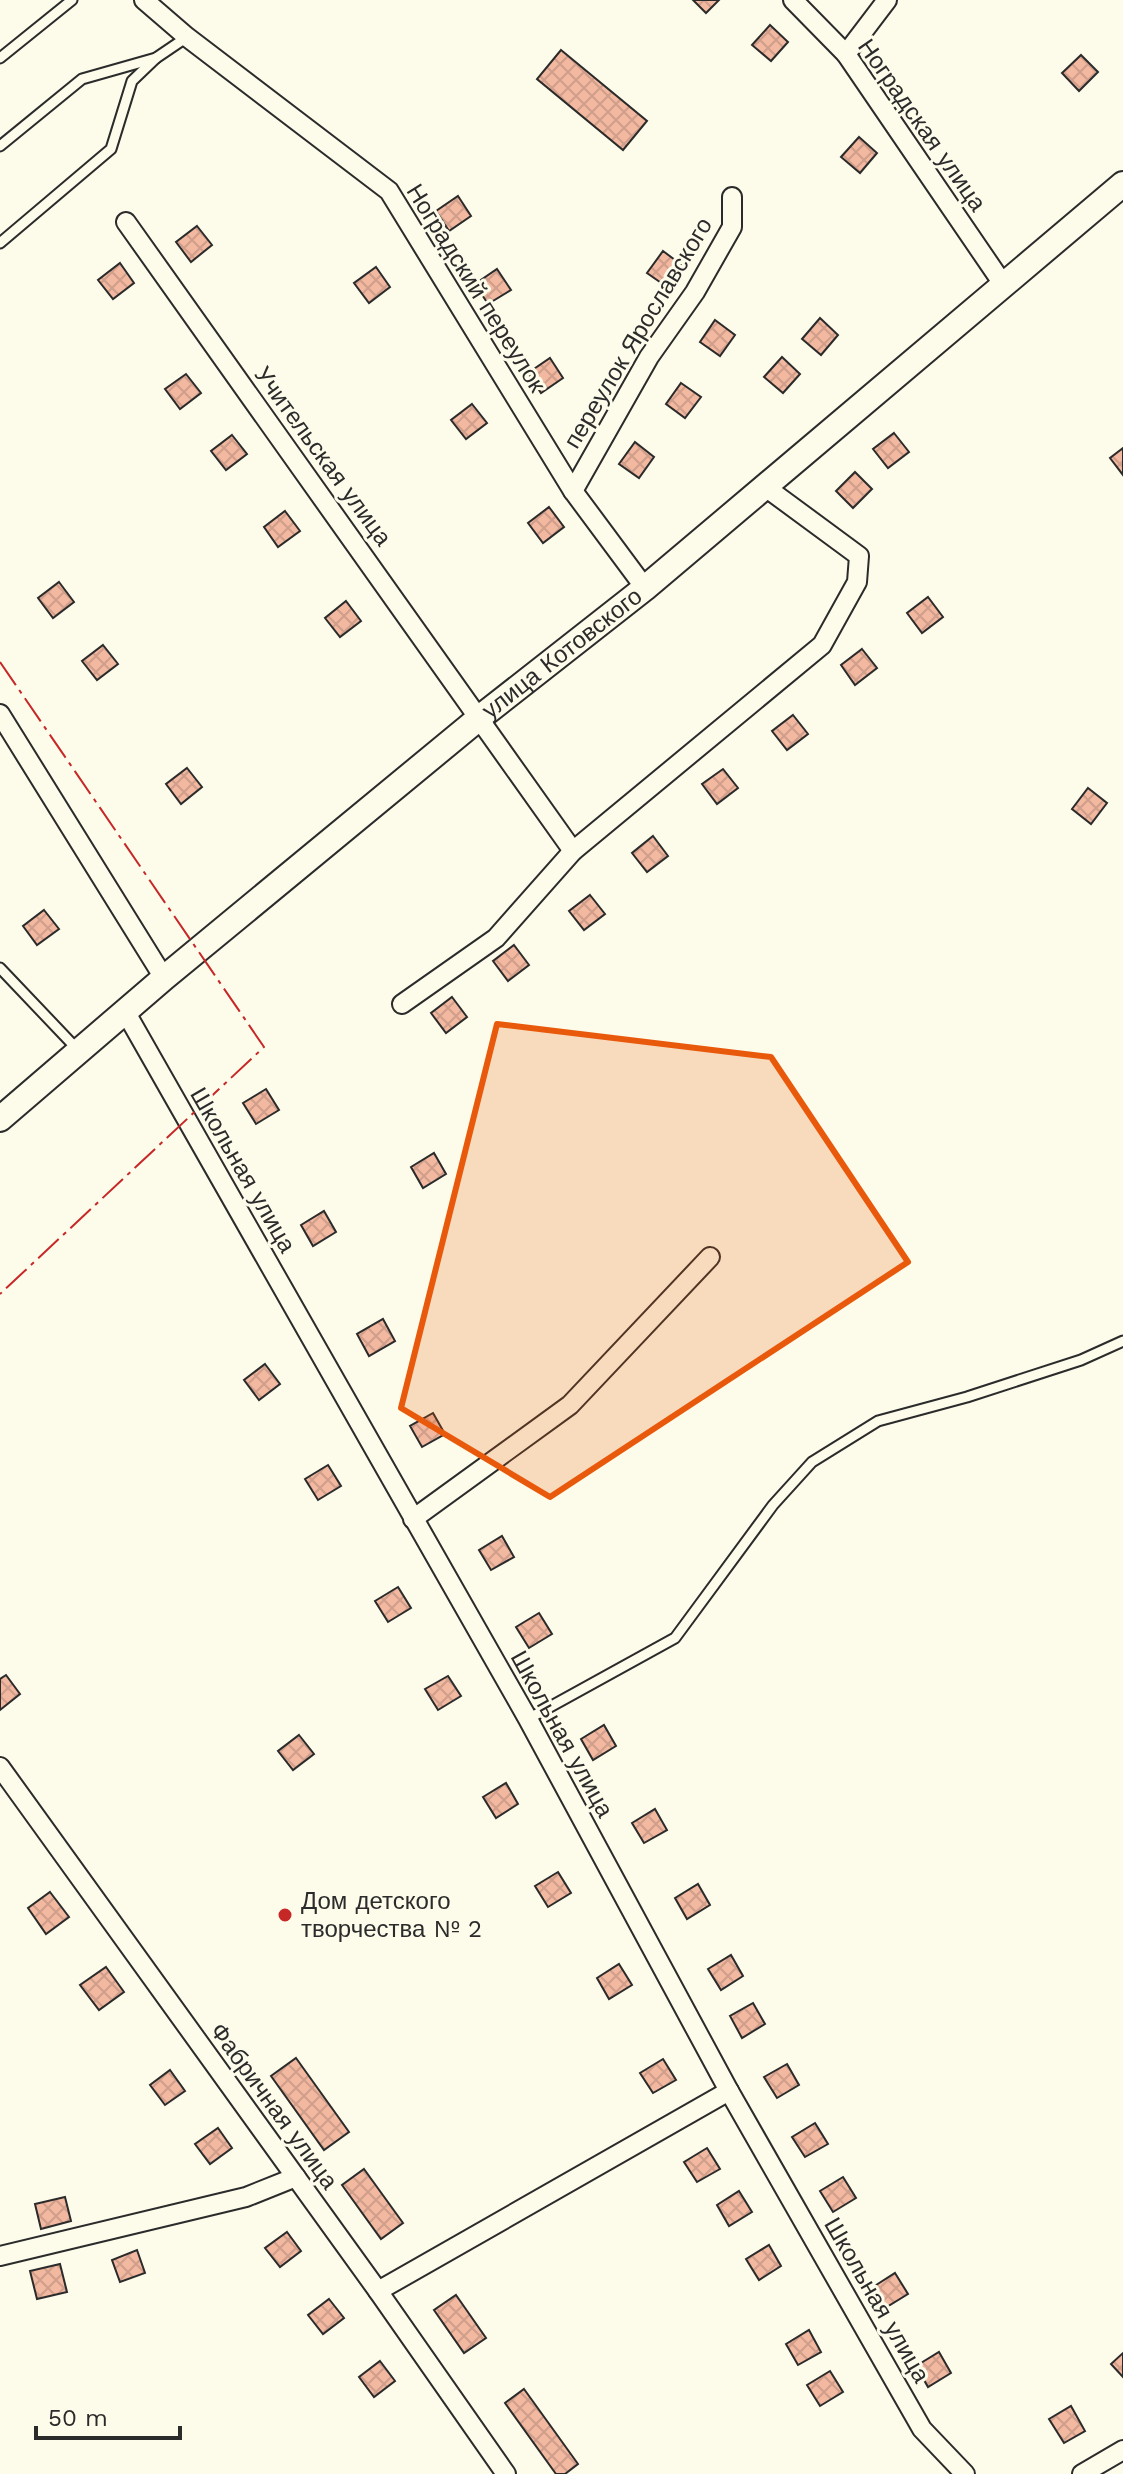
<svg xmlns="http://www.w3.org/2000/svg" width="1123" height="2474" font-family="'Work Sans',sans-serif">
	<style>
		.building { fill: url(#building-cross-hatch); stroke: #2b2b2b; stroke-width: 2 }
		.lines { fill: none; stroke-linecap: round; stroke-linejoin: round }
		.lane-casing { stroke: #2b2b2b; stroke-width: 13 }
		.street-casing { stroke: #2b2b2b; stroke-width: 22 }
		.secondary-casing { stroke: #2b2b2b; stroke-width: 28 }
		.lane { stroke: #fdfbea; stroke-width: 9 }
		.street { stroke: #fdfbea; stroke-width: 18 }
		.secondary { stroke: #fdfbea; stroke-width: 24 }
		.power { stroke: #c62828; stroke-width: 2; stroke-dasharray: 28 6 4 6; stroke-linecap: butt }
		.marked { fill: #e8590c; fill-opacity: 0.2; stroke: #e8590c; stroke-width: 6; stroke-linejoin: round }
		.poi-dot { fill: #c62828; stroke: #fdfbea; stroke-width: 3 }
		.labels { text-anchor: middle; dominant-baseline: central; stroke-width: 6; stroke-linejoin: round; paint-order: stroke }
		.street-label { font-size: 24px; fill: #2b2b2b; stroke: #fdfbea }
		.poi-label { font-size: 24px; fill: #2b2b2b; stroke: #fdfbea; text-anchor: start }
	</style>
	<defs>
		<pattern id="building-cross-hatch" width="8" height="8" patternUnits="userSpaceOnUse" patternTransform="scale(2)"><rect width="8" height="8" fill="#f2b8a0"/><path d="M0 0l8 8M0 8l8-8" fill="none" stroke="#d09e8a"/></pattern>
	</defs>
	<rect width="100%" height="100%" fill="#fdfbea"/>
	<!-- building -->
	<g class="building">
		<polygon points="693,0 719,0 706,13"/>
		<polygon points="770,25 788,42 771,61 752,45"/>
		<polygon points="561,50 647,121 623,150 537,79"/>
		<polygon points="1081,55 1098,72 1079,91 1062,73"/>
		<polygon points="859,137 877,153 860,173 841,157"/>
		<polygon points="458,196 471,216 449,231 436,211"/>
		<polygon points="197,226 212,245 191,262 176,242"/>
		<polygon points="663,251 683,266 667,287 647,273"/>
		<polygon points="120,263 134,283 113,299 98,280"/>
		<polygon points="376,267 390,287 369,303 354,283"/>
		<polygon points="497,269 511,290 488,304 475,284"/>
		<polygon points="820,318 838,335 821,355 802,339"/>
		<polygon points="715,320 735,335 720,356 700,342"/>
		<polygon points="782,357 800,374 783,393 764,377"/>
		<polygon points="550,358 563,378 541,393 528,373"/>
		<polygon points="186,374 201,393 180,409 165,389"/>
		<polygon points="681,383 701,397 685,418 666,404"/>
		<polygon points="472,404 487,423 466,439 451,420"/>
		<polygon points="894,433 909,452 888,468 873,449"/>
		<polygon points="232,435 247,454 226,470 211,451"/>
		<polygon points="635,442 654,457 639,478 619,464"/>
		<polygon points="1123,448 1123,475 1110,458"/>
		<polygon points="855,472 872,489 853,508 836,491"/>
		<polygon points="549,507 564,527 543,543 528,523"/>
		<polygon points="285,511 300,531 278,547 264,527"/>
		<polygon points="59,582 74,602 53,618 38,598"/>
		<polygon points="928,597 943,617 922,633 907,613"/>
		<polygon points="346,601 361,621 340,637 325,618"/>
		<polygon points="103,645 118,664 97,680 82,661"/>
		<polygon points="862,649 877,668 855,685 841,665"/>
		<polygon points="793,715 808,734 787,750 772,731"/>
		<polygon points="187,768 202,787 181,804 166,784"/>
		<polygon points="723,769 738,788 717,804 702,784"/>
		<polygon points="1088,788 1107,803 1091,824 1072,809"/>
		<polygon points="653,836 668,856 647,872 632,853"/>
		<polygon points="590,895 605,914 584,930 569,911"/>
		<polygon points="44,910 59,929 37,945 23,926"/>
		<polygon points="514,945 529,965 508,981 493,961"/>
		<polygon points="452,997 467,1017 446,1033 431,1013"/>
		<polygon points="266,1089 279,1110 256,1124 243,1103"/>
		<polygon points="434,1153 446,1174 423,1188 411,1167"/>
		<polygon points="324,1211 336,1232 313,1246 301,1225"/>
		<polygon points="383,1319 395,1341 369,1356 357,1334"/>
		<polygon points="265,1364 280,1384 259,1400 244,1380"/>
		<polygon points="433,1413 445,1434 422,1447 410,1426"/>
		<polygon points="328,1465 341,1486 318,1500 305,1479"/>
		<polygon points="502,1536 514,1557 491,1570 479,1550"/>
		<polygon points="398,1587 411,1608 388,1622 375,1601"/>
		<polygon points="539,1613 552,1634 529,1648 516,1627"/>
		<polygon points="6,1675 20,1694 0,1710 0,1679"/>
		<polygon points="448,1676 461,1696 438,1710 425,1689"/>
		<polygon points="604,1725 616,1746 593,1760 581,1739"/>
		<polygon points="299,1735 314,1754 293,1770 278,1751"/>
		<polygon points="506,1783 518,1804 496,1818 483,1797"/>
		<polygon points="655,1809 667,1830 644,1843 632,1823"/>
		<polygon points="558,1872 571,1893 548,1907 535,1886"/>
		<polygon points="698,1884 710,1905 687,1919 675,1898"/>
		<polygon points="50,1892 69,1917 46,1934 28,1908"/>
		<polygon points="731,1955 743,1976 721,1990 708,1969"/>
		<polygon points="619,1964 632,1985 609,1999 597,1978"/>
		<polygon points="106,1967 124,1992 99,2010 80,1985"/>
		<polygon points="753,2003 765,2024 742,2038 730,2016"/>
		<polygon points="296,2058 349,2132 324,2150 271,2076"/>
		<polygon points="663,2059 676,2080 653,2093 640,2073"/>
		<polygon points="787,2064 799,2085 777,2098 764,2077"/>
		<polygon points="170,2070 185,2091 165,2105 150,2085"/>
		<polygon points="815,2123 828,2144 805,2157 792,2137"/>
		<polygon points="218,2128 232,2148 210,2164 195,2144"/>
		<polygon points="707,2148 720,2169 697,2182 684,2162"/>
		<polygon points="364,2169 403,2223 381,2239 342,2185"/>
		<polygon points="843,2177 856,2198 833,2212 820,2191"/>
		<polygon points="739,2191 752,2212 729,2226 717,2205"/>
		<polygon points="65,2197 71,2221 41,2229 35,2204"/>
		<polygon points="287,2232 301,2251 280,2267 265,2248"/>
		<polygon points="769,2245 781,2266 759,2280 746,2259"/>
		<polygon points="137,2250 145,2273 120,2282 112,2260"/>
		<polygon points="60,2264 67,2292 37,2299 30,2271"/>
		<polygon points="895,2273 908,2294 885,2308 873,2287"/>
		<polygon points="456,2295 486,2338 464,2353 434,2310"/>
		<polygon points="329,2299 344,2318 323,2334 308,2315"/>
		<polygon points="809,2330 821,2352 798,2365 786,2344"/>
		<polygon points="939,2352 951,2373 928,2387 916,2366"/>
		<polygon points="1123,2353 1123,2377 1111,2364"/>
		<polygon points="380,2361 395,2381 374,2397 359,2377"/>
		<polygon points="830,2371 843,2392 820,2406 807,2385"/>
		<polygon points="524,2389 578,2464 565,2474 556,2474 505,2403"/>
		<polygon points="1071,2406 1085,2431 1064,2443 1049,2419"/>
	</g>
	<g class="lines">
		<defs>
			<g id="lane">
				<polyline points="0,58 72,0"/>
				<polyline points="0,146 82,79 156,58 187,37"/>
				<polyline points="0,243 111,149 132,81 156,58"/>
				<polyline points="0,968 77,1049"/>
				<polyline points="528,1719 675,1638 773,1505 812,1462 878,1421 967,1397 1081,1360 1123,1341"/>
			</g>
			<g id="street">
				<polyline points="144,0 187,37 389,191 573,491 645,588"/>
				<polyline points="793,0 846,54 1003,284"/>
				<polyline points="846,54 887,0"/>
				<polyline points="126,222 573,851"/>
				<polyline points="573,491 649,357 695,292 732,227 732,197"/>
				<polyline points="0,714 164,978"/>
				<polyline points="402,1004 496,938 573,851 822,645 857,582 859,556 764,486"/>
				<polyline points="125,1011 528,1719 729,2091 922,2429 965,2474"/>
				<polyline points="413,1519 570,1405 710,1257"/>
				<polyline points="0,1767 378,2291 506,2474"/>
				<polyline points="0,2256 246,2197 296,2177"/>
				<polyline points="378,2291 729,2091"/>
				<polyline points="1082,2474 1123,2450"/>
			</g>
			<g id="secondary">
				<path id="s1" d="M0,1119L164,978L478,719L645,588L1123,184"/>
			</g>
		</defs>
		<!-- lane casing -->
		<use href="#lane" class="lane-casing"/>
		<!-- street casing -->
		<use href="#street" class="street-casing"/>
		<!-- secondary casing -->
		<use href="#secondary" class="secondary-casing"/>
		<!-- lane -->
		<use href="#lane" class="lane"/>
		<!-- street -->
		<use href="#street" class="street"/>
		<!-- secondary -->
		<use href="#secondary" class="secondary"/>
		<!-- power -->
		<polyline class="power" points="0,662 264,1047 0,1294"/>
	</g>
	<!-- marked area -->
	<path class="marked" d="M497,1024L771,1057L908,1262L550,1497L401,1408Z"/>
	<!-- markers -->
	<circle class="poi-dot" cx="285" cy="1915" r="8"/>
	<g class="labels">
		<!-- street labels -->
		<g class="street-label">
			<text transform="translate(922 125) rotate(55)">Ноградская улица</text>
			<text transform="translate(476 288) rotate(58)">Ноградский переулок</text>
			<text transform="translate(638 333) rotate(-59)">переулок Ярославского</text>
			<text transform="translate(323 456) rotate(54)">Учительская улица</text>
			<text stroke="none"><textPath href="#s1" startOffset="730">улица Котовского</textPath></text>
			<text transform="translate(243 1170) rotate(60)">Школьная улица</text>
			<text transform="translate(562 1734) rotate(61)">Школьная улица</text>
			<text transform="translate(274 2106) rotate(54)">Фабричная улица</text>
			<text transform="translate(877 2300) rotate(60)">Школьная улица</text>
		</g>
		<!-- poi labels -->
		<g class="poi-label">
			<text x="301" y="1901">Дом детского<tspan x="301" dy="28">творчества № 2</tspan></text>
		</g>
	</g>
	<!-- scale -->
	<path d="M36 2426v12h144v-12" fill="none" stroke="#2b2b2b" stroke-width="4"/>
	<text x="48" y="2426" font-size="24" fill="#2b2b2b" stroke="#fdfbea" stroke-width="6" paint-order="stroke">50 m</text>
</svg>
